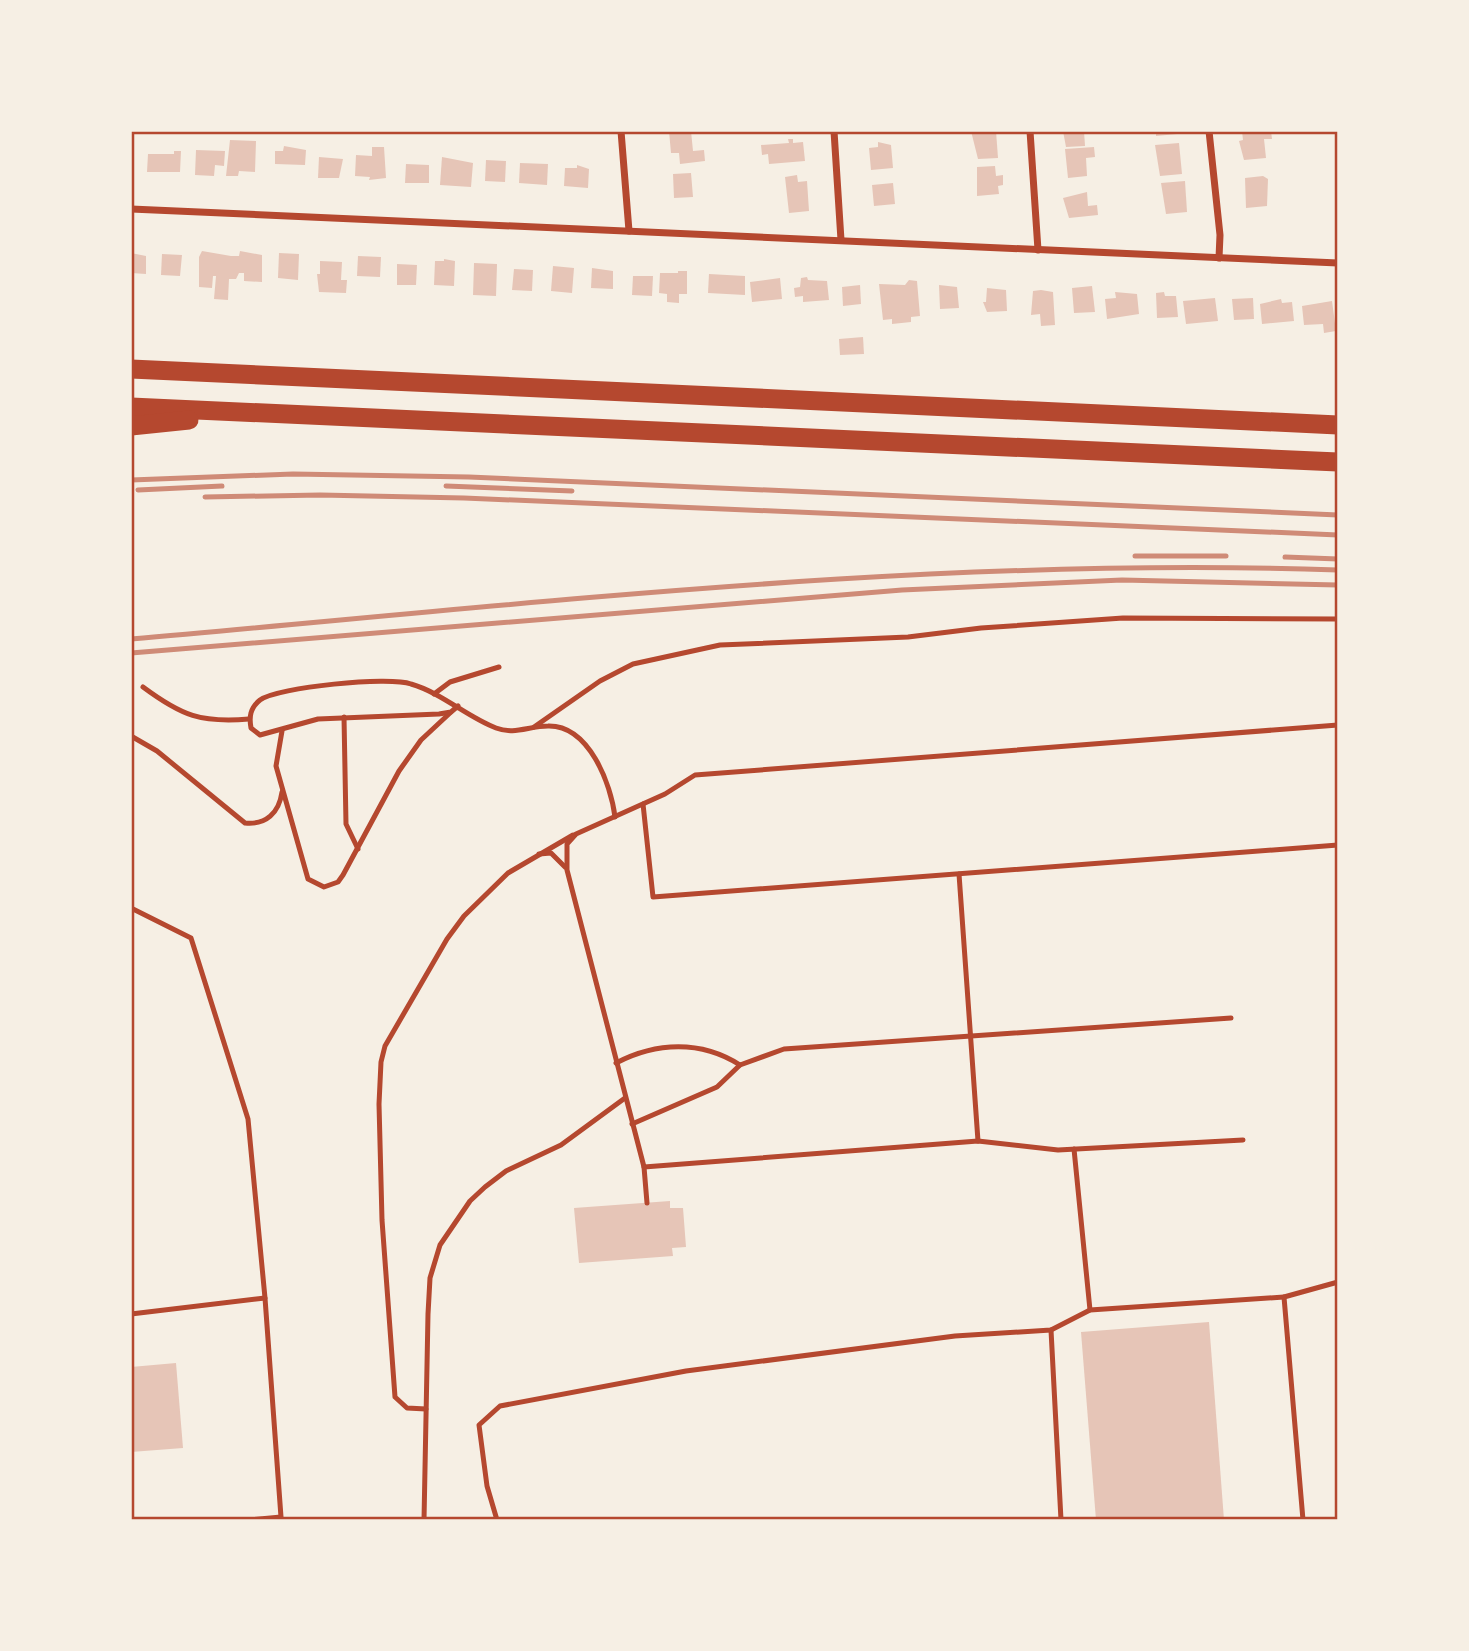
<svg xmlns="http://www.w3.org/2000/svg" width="1469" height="1651" font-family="Quicksand,sans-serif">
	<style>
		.building { fill: #e6c5b7 }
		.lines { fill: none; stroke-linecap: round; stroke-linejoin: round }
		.service { stroke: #b5482f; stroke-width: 5 }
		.minor { stroke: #b5482f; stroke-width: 7 }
		.motorway { stroke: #b5482f; stroke-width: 19 }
		.rail { stroke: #cf8b77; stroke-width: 5 }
		.neatline { fill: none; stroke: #b5482f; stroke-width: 2.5 }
	</style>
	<rect width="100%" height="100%" fill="#f6efe4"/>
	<!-- building -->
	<g class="building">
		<polygon points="669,131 691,131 693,151 704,150 705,161 680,164 679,153 671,153"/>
		<polygon points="971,131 996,131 998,158 978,159"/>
		<polygon points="1063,131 1084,131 1085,146 1066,147"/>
		<polygon points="1156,131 1176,131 1177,134 1156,136"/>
		<polygon points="1242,131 1271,131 1272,139 1264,139 1266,158 1244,160 1239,141 1243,140"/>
		<polygon points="788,139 793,139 793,143 803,142 805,161 769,164 768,154 762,155 761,145 789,143"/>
		<polygon points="230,140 256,141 255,172 239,171 238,176 226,176"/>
		<polygon points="878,142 891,145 893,168 871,170 869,148 878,147"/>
		<polygon points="1179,143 1182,174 1160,176 1155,145"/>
		<polygon points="284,146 306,150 305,165 275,164 275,151 283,151"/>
		<polygon points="372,147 384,147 386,178 369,180 370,177 355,176 356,155 372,156"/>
		<polygon points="1094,147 1095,157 1086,158 1087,176 1068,178 1065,149"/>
		<polygon points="196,150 225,151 224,166 215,165 214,176 195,175"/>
		<polygon points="174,151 181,151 180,172 147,172 148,154 174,154"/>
		<polygon points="319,157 343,159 339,178 318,178"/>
		<polygon points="442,157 473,163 471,187 440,185"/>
		<polygon points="486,160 506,161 505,182 485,181"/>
		<polygon points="520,163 548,164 547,185 519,183"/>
		<polygon points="406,164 429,165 429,183 405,183"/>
		<polygon points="577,165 589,169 588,188 564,186 565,168 577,168"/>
		<polygon points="995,166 996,176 1003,175 1003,185 998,186 999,194 977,196 977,167"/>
		<polygon points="691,173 693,197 674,198 673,174"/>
		<polygon points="797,175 798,182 807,181 809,211 789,213 785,177"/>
		<polygon points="1263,176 1268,179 1267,206 1246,208 1245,178"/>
		<polygon points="1185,181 1187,212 1166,214 1161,183"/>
		<polygon points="893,183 895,204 874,206 872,185"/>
		<polygon points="1087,192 1088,206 1097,205 1098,215 1069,218 1063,198"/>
		<polygon points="202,251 231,256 239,256 240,251 262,255 262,282 244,281 244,273 239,273 236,279 229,279 228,300 214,299 216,276 213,276 212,288 199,287 199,257"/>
		<polygon points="131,253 146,256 146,274 131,273"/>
		<polygon points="279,253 299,254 298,280 278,278"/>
		<polygon points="162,254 182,255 180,276 161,275"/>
		<polygon points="358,256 381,257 380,277 357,276"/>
		<polygon points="444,259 455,261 454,286 434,285 435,261 444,261"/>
		<polygon points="320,261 342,262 341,280 347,280 346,293 319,292 317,274 320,274"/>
		<polygon points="474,263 497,264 496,296 473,295"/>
		<polygon points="397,264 417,265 416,285 397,285"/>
		<polygon points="553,266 574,268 572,293 551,291"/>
		<polygon points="592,268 613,271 613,289 591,288"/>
		<polygon points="514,269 533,270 532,291 512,290"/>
		<polygon points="678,271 687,271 687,294 679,294 679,303 667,302 667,294 659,293 660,273 678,273"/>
		<polygon points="709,274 745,276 745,295 708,293"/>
		<polygon points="633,276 653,276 652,296 632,295"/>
		<polygon points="807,277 808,280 827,281 829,300 803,302 803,296 795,297 794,288 800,287 801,278"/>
		<polygon points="780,278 782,299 752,302 750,282"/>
		<polygon points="909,280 917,281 920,316 911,317 911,322 892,324 892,319 883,320 879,284 905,285"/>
		<polygon points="860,285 861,304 843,306 842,287"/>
		<polygon points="939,285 957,287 959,308 940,309"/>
		<polygon points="1092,286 1095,312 1074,313 1072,288"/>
		<polygon points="987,288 1006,290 1007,311 987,312 983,302 986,302"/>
		<polygon points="1041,290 1053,292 1055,325 1041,326 1040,314 1031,315 1033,291"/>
		<polygon points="1115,292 1137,294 1139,314 1107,319 1105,299 1116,298"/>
		<polygon points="1164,292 1165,296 1176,296 1178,317 1157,318 1156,293"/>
		<polygon points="1215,298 1218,321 1186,324 1183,301"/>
		<polygon points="1253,298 1254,319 1234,320 1232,299"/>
		<polygon points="1281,299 1282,303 1292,302 1294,321 1262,324 1260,304"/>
		<polygon points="1332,301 1336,331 1324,333 1323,324 1304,325 1302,306"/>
		<polygon points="863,337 864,354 840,355 839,339"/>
		<polygon points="670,1201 670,1208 683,1208 686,1247 672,1248 673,1256 579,1263 574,1208"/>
		<polygon points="1209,1322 1224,1520 1096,1520 1081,1332"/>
		<polygon points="176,1363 183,1448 131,1452 131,1367"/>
	</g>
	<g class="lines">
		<!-- service -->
		<g class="service">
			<path d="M143,687C182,716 201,723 249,719"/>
			<polyline points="434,694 450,682 499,667"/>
			<path d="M458,706L451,712L439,714L318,719L260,735L251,728C249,717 250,708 260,700C278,687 389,676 411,684C442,693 467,717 496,728C514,735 529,726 548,726C589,725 611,784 615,817"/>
			<polyline points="344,717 346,824 358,849"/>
			<polyline points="534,727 600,681 633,664 720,645 908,637 981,628 1123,618 1338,619"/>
			<polyline points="282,731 276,766 308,879 324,887 338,882 343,875 399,771 421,740 450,713"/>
			<path d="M131,736L157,751L245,823C266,825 279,813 282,792"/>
			<polyline points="643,804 653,897 1338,845"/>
			<polyline points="539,854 551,853 565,867"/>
			<polyline points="959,874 978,1141"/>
			<polyline points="131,908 191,938 248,1119 265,1298 281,1517 250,1520"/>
			<path d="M616,1063C656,1042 701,1040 740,1065L784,1049L1231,1018"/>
			<polyline points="632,1124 717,1087 740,1065"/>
			<polyline points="1243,1140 1058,1150 978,1141 644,1167 567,870 567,844 576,834 665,794 695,775 1338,725"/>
			<polyline points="1074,1149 1090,1310"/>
			<polyline points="644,1167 647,1203"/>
			<polyline points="131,1314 265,1298"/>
			<polyline points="1051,1330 1061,1520"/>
			<polyline points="426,1409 407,1408 395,1397 382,1220 379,1104 381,1062 385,1046 447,939 464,916 508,873 573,835"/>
			<polyline points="424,1520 428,1314 430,1278 440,1245 470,1201 485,1187 506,1171 561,1145 625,1098"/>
			<polyline points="497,1520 487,1486 479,1425 500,1406 686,1371 955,1336 1051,1330 1090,1310 1284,1297"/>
			<polyline points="1303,1520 1284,1297 1338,1282"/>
		</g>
		<!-- minor -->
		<g class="minor">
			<polyline points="621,131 629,231"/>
			<polyline points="834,131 841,240"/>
			<polyline points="1030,131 1038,250"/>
			<polyline points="1209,131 1220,235 1219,258"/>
			<polyline points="131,209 1338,263"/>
		</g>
		<!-- motorway -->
		<g class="motorway">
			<polyline points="131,369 1338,425"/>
			<polyline points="131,407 1338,462"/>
			<polyline points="131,426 189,420"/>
		</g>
		<!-- rail -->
		<g class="rail">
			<polyline points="131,480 293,474 469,477 1338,515"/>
			<polyline points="446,486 572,491"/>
			<polyline points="138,490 222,486"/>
			<polyline points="205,497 320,495 464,498 1338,535"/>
			<polyline points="1135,556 1226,556"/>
			<polyline points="1285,557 1338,559"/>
			<path d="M131,639C533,604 934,556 1338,570"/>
			<polyline points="131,653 902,590 1122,580 1338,585"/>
		</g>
	</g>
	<!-- border -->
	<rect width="1469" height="1651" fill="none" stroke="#f6efe4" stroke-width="266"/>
	<rect x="133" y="133" width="1203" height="1385" class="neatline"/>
</svg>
